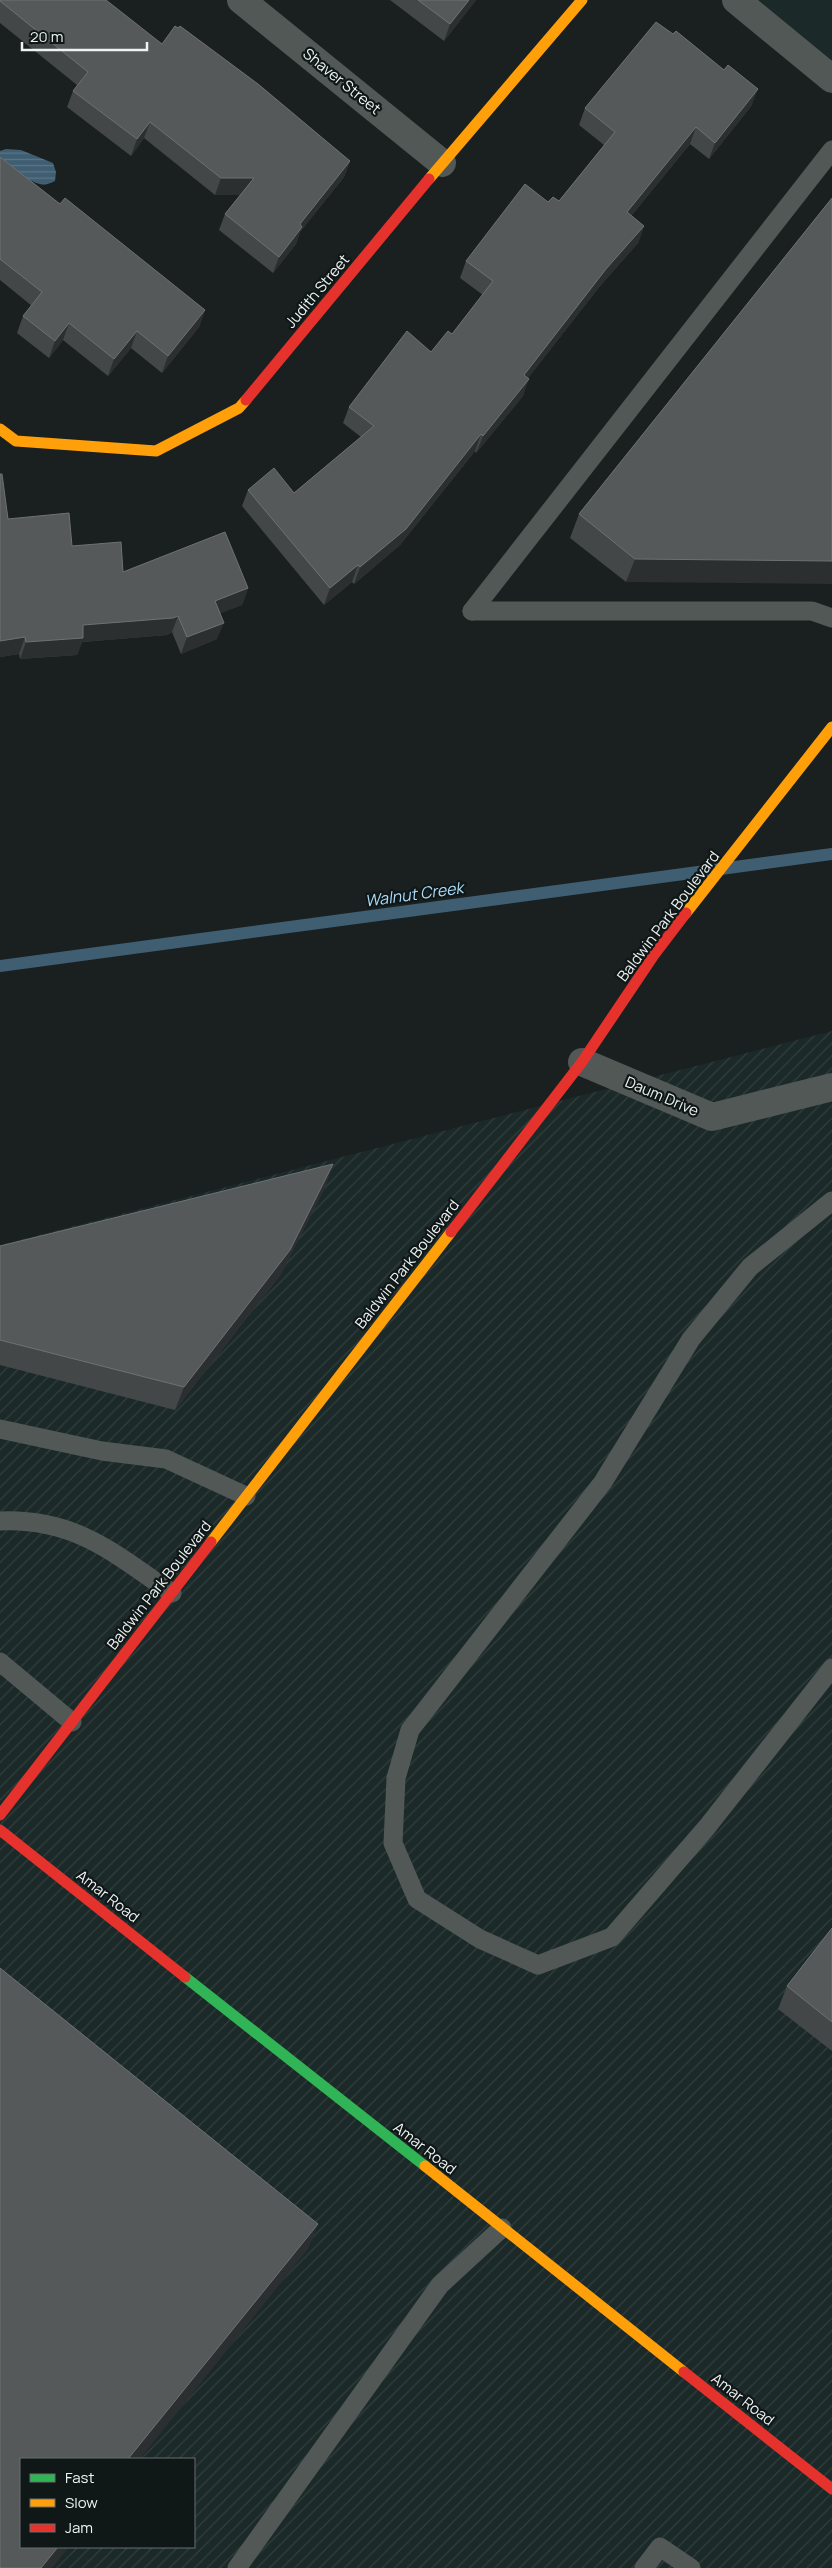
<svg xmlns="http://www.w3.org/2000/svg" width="832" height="2568" font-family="Manrope,sans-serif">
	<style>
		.built { fill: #1c2929 }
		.industrial { fill: url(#industrial-furrows); fill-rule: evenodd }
		.water { fill: url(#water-rules) }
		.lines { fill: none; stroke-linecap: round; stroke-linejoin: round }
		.stream { stroke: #3f5e72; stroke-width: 12 }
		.lane { stroke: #525856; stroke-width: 19 }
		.street { stroke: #525856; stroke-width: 28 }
		.fast { stroke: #30b455; stroke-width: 11 }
		.slow { stroke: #ff9f0a; stroke-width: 11 }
		.jam { stroke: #e5322d; stroke-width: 11 }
		.wall { fill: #444748 }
		.shaded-wall { fill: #2b2f30 }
		.building { fill: #56595a; stroke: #6e7272 }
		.labels { text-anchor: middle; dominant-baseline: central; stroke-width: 4.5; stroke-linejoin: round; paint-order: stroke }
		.street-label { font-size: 15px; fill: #eef3f3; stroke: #101717 }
		.water-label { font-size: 16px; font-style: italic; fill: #abdbfa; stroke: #101717 }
	</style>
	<defs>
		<pattern id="industrial-furrows" width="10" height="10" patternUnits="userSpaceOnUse" patternTransform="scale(1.25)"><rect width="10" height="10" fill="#1c2929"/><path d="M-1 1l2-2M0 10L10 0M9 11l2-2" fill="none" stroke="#323e3e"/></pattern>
		<pattern id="water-rules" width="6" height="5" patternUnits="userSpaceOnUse" patternTransform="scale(1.25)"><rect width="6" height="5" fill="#3f5e72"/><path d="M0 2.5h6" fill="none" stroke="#5b7687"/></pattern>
	</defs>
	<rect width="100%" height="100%" fill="#1a1f1f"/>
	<!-- built -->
	<polygon class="built" points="738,0 832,0 832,76"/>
	<!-- industrial -->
	<path class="industrial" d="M832,1031V2568H0V1245ZM21,2459H194V2547H21Z"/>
	<!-- water -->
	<path class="water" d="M6,149L21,150L53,163L56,172L55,181C41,189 34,181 21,176C14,174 7,175 0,174V151Z"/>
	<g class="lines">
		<!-- stream -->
		<polyline class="stream" points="0,966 832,854"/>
		<!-- lane -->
		<g class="lane">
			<polyline points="472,611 832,150"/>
			<polyline points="472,611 812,611 832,618"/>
			<polyline points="832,1201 750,1267 691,1339 603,1482 410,1730 396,1778 393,1843 417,1899 480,1939 538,1965 612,1937 707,1827 832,1668"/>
			<polyline points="0,1429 102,1451 166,1459 246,1496"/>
			<path d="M0,1521C75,1518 114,1553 172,1593"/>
			<polyline points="0,1662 72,1722"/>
			<polyline points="237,2568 440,2285 502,2228"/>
			<polyline points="644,2568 660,2547 691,2568"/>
		</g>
		<!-- street -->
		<g class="street">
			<polyline points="241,0 442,163"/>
			<polyline points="736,0 832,79"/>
			<polyline points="582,1062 712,1117 832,1087"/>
		</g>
		<!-- fast -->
		<polyline class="fast" points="185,1977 425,2166"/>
		<!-- slow -->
		<g class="slow">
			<polyline points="429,179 582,0"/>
			<polyline points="0,429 16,441 156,451 239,408 246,400"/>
			<polyline points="686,913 832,727"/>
			<polyline points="211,1542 451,1232"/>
			<polyline points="425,2166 684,2372"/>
		</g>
		<!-- jam -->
		<g class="jam">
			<polyline points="246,400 429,179"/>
			<polyline points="451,1232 582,1062 654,955 686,913"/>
			<polyline points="0,1815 211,1542"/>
			<polyline points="0,1830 185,1977"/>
			<polyline points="684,2372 832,2489"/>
		</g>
	</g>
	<!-- wall -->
	<g class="wall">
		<polygon points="0,0 162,44 350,161 344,177 300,232 296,244 273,273 219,230 225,214 240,195 215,195 144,138 131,156 67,107 73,91 77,85 0,23"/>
		<polygon points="390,0 476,0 444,41"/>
		<polygon points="752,105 709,159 690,144 631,216 644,226 638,243 600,286 528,378 523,396 476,453 475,451 400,545 354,584 352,582 324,605 242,506 248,490 294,493 361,437 343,423 349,407 431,352 452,334 483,295 460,278 466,261 548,202 559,201 604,145 579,125 585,108"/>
		<polygon points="0,157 60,204 205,310 199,327 162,373 131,348 108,376 63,340 49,358 17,333 23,316 32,306 0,280"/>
		<polygon points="832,198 626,582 570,538 579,514"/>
		<polygon points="0,474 8,519 72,546 123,572 248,588 242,605 220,613 217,639 181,654 172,632 167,635 82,642 77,655 20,659 19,654 0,657"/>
		<polygon points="333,1164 325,1187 281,1274 175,1410 0,1365 0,1246"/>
		<polygon points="832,1928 832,2051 778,2009 787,1986"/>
	</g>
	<!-- shaded-wall -->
	<g class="shaded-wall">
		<polygon points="469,0 476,0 444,41 450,24"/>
		<polygon points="758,89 752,105 709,159 715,143"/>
		<polygon points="150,122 144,138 131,156 137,139"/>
		<polygon points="696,127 690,144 620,229 627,212"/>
		<polygon points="350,161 344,177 300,232 296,244 273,273 279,257 300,224"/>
		<polygon points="221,178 254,178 247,195 215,195"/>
		<polygon points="644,226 638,243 600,286 518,391 524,375 606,269"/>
		<polygon points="205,310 199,327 162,373 168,356"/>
		<polygon points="69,323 63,340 49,358 55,341"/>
		<polygon points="137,331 131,348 108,376 114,359"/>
		<polygon points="529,379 523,396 476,453 483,436"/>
		<polygon points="481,434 475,451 400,545 354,584 360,567"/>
		<polygon points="635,559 832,561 832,584 626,582"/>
		<polygon points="358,565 352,582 324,605 330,588"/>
		<polygon points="248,588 242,605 209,618 215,601"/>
		<polygon points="178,616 172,632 167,635 82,642 77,655 20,659 26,642 83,625"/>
		<polygon points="224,623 217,639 181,654 187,637"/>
		<polygon points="25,637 19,654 0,657 0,641"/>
		<polygon points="333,1164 325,1187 281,1274 175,1410 184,1387"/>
		<polygon points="318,2224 308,2249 140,2459 128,2459"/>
		<polygon points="58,2547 69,2547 52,2568 41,2568"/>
	</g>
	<!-- building -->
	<g class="building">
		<polygon points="0,0 106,0 162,44 175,26 178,28 180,26 258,84 350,161 300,224 302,227 279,257 225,214 254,178 221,178 150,122 137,139 73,91 88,72 0,1"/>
		<polygon points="418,0 469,0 450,24"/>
		<polygon points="656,22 673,34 676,31 724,70 728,65 758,89 715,143 696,127 627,212 644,226 606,269 524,375 529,379 483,436 481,434 406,529 360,567 358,565 330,588 248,490 274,468 294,493 374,426 349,407 407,331 431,352 448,331 452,334 493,281 466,261 525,184 548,202 553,197 559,201 615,132 585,108"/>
		<polygon points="0,157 60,204 65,198 205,310 168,356 137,331 114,359 69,323 55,341 23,316 42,292 0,259"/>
		<polygon points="832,198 832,561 635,559 579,514"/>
		<polygon points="0,474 2,474 8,519 69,513 72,546 121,542 123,572 225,532 248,588 215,601 224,623 187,637 178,616 173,618 83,625 83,638 26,642 25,637 0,641"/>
		<polygon points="333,1164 290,1250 184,1387 0,1340 0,1246"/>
		<polygon points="832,1928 832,2022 787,1986"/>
		<polygon points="0,1968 318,2224 128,2459 21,2459 21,2547 58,2547 41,2568 0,2568"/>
	</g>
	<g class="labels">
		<!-- street labels -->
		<g class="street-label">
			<text transform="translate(342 81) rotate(39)">Shaver Street</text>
			<text transform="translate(317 291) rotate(-50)">Judith Street</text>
			<text transform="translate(668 916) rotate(-53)">Baldwin Park Boulevard</text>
			<text transform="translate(662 1096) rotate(23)">Daum Drive</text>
			<text transform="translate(407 1264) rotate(-52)">Baldwin Park Boulevard</text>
			<text transform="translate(159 1585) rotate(-52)">Baldwin Park Boulevard</text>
			<text transform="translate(108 1896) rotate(38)">Amar Road</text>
			<text transform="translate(425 2148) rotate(38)">Amar Road</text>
			<text transform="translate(743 2399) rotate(38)">Amar Road</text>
		</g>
		<!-- water labels -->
		<g class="water-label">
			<text transform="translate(414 894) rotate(-8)">Walnut Creek</text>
		</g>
	</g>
	<!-- legend -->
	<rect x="20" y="2458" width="175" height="90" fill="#101717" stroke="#696f6f"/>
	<rect x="30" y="2474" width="25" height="8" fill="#30b455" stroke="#696f6f"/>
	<text x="65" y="2483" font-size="15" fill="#eef3f3">Fast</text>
	<rect x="30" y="2499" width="25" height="8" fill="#ff9f0a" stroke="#696f6f"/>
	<text x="65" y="2508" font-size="15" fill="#eef3f3">Slow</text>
	<rect x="30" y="2524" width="25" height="8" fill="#e5322d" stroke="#696f6f"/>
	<text x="65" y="2533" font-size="15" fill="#eef3f3">Jam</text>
	<!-- scale -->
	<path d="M22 42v8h125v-8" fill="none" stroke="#eef3f3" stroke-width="2.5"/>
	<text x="30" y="42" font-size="15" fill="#eef3f3" stroke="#101717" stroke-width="4" paint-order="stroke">20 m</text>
</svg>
